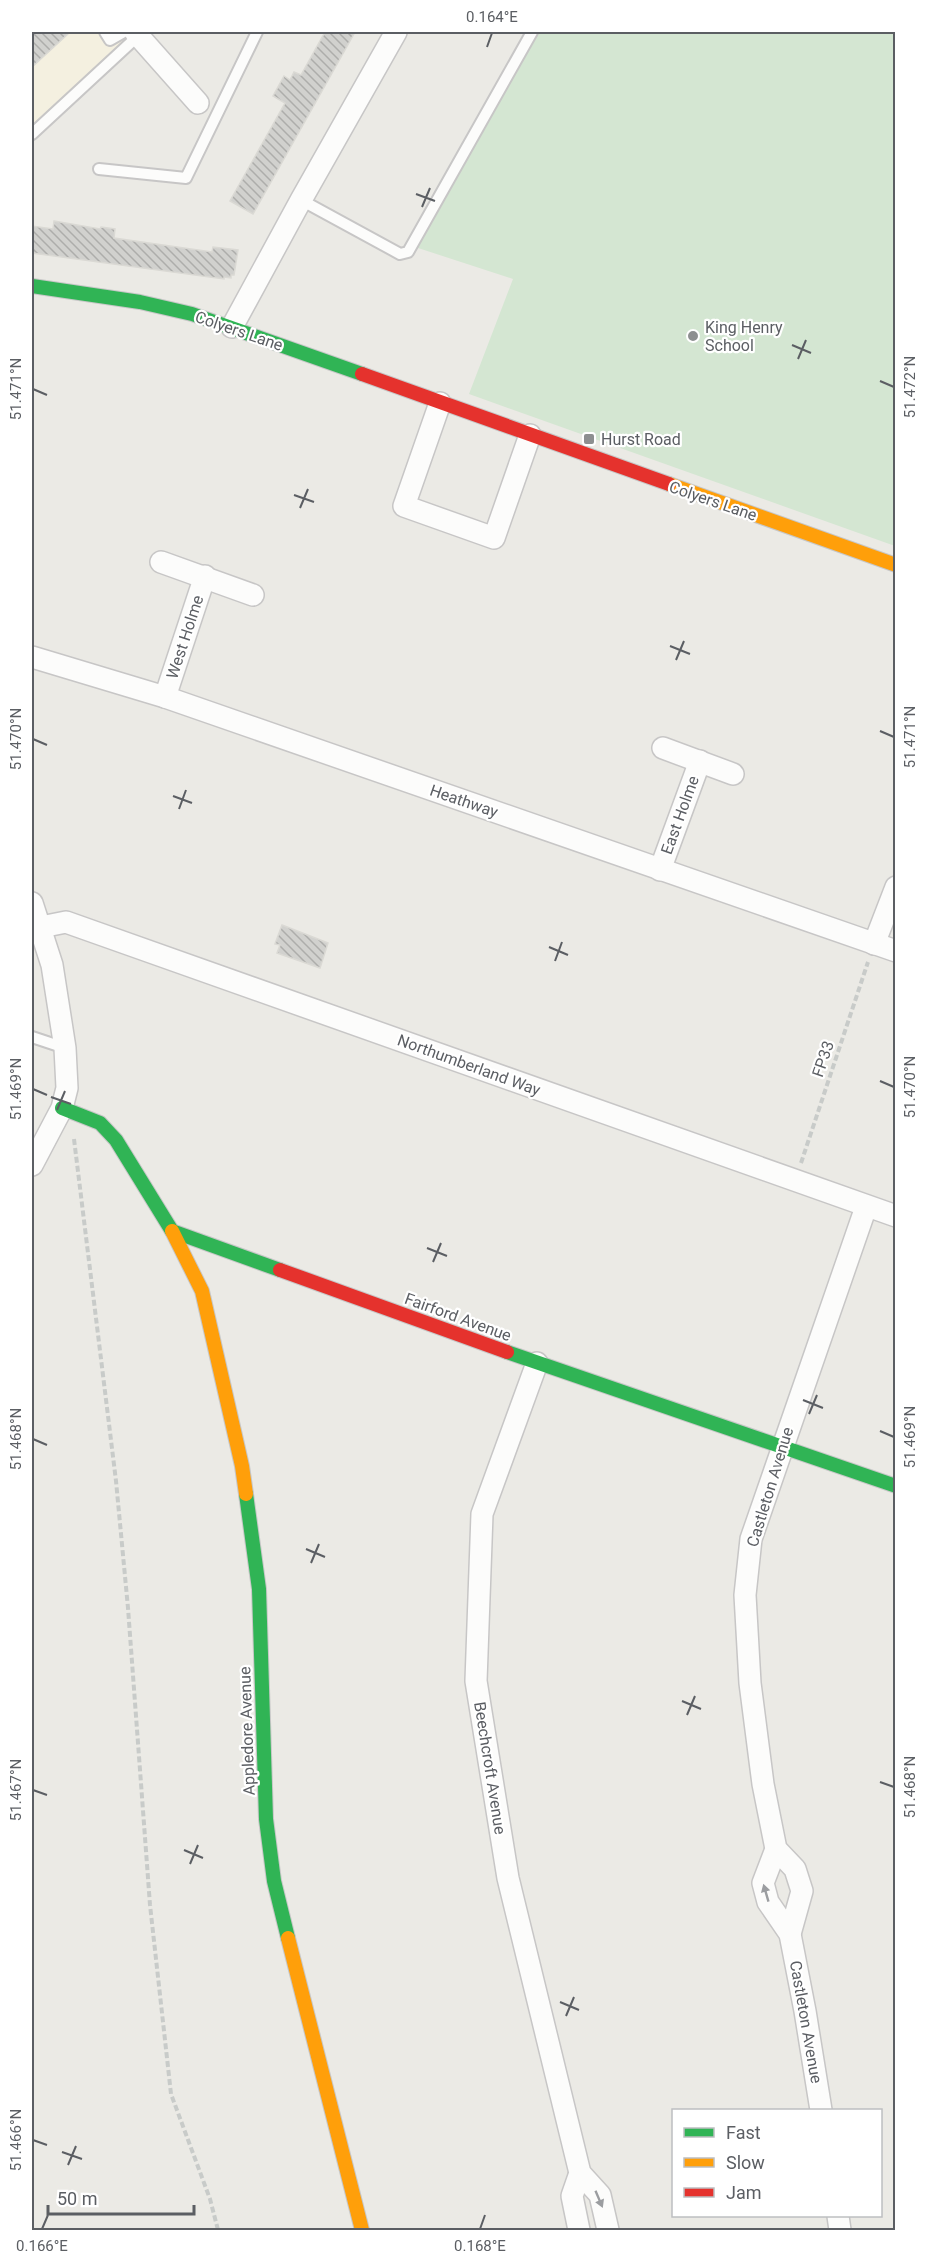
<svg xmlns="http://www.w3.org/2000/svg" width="927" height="2262" font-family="Roboto,sans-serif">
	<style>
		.commercial { fill: #f4f0e0 }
		.garden { fill: #d4e6d2 }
		.building { fill: url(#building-back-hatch); stroke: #dad9d4; stroke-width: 1.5 }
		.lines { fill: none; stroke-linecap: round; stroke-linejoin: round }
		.lane-casing { stroke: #c7c6c6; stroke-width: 14 }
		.street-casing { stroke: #c7c6c6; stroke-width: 24 }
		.fast-casing { stroke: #c7c7c7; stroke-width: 16 }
		.slow-casing { stroke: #c7c7c7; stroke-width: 16 }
		.jam-casing { stroke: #c7c7c7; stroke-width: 16 }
		.path { stroke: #c8cbc9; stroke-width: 4; stroke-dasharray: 6 3; stroke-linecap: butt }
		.lane { stroke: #fcfcfb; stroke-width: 10 }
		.street { stroke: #fcfcfb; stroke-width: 21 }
		.fast { stroke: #30b455; stroke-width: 14 }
		.slow { stroke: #ff9f0a; stroke-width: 14 }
		.jam { stroke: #e5322d; stroke-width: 14 }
		.oneway { fill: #9b9da0 }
		.ticks { fill: none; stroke: #5b5e63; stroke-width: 2 }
		.poi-dot { fill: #8d8f90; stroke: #fff; stroke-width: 2 }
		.labels { text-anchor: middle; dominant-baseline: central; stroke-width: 4.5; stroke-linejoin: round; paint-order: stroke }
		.poi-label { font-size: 16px; fill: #5b5e63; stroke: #fff; text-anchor: start }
		.street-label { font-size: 16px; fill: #5b5e63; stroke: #fff }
		.neatline { fill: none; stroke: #5b5e63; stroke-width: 2 }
		.ticks-label { font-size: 15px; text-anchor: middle; fill: #5b5e63 }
	</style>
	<defs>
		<pattern id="building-back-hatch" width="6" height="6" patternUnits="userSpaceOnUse" patternTransform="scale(1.5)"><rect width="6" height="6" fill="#d1d1ce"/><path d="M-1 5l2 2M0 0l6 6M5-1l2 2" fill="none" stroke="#adadab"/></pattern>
	</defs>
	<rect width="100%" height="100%" fill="#ebeae5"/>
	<!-- commercial -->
	<polygon class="commercial" points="32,32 134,32 32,139"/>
	<!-- garden -->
	<polygon class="garden" points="537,32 895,32 895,546 469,394 513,279 415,247"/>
	<!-- building -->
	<g class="building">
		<polygon points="32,32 70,32 32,67"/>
		<polygon points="325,32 355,32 253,214 230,201 285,103 273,96 284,76 290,80 294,72 301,75"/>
		<polygon points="54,221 100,229 101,227 115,229 114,238 212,252 213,247 238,250 234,275 231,275 231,278 224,277 224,279 32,253 32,226 53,229"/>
		<polygon points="282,925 328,943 320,968 277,953 280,945 275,944"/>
	</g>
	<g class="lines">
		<defs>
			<g id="lane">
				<polyline points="105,32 110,40 124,32"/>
				<polyline points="32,134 139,35"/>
				<polyline points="99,169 186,178 257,32"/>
				<polyline points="301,200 400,254 408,252 532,32"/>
				<polyline points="32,1037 65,1048"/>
			</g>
			<g id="street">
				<polyline points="135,32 198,103"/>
				<polyline points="232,327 301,200 396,32"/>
				<polyline points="440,403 404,506 494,538 530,435"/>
				<polyline points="161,562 253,595"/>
				<polyline points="32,657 165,697 896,951"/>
				<polyline points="165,697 205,576"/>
				<polyline points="663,748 733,774"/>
				<polyline points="660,870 700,761"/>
				<polyline points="32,903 52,965 65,1048 67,1088 62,1108 32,1165"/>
				<polyline points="41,927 66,922 896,1216"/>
				<polyline points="874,944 896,887"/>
				<polyline points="537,1363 482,1514 476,1681 508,1878 580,2173 600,2195 608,2230"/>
				<polyline points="776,1849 763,1883 768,1902 790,1934 805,2011 821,2110"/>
				<polyline points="790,1934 802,1891 795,1869 776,1849 763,1784 750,1683 745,1595 751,1539 866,1207"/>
				<polyline points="838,2216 840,2230"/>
				<polyline points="579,2230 572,2196 580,2173"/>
			</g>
			<g id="fast">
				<polyline points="32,286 140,302 192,314 362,374"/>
				<polyline points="62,1108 100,1123 116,1140 172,1231 280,1270"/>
				<polyline points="507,1352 896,1486"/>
				<polyline points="246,1494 259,1589 266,1819 274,1881 288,1938"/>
			</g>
			<g id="slow">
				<polyline points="669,484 896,565"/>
				<polyline points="172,1231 202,1291 242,1466 246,1494"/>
				<polyline points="288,1938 362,2230"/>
			</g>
			<g id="jam">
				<polyline points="362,374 669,484"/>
				<polyline points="280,1270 507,1352"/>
			</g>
		</defs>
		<!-- lane casing -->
		<use href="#lane" class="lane-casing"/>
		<!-- street casing -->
		<use href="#street" class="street-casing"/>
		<!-- fast casing -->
		<use href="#fast" class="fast-casing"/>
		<!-- slow casing -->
		<use href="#slow" class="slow-casing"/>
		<!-- jam casing -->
		<use href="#jam" class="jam-casing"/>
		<!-- path -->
		<g class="path">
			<polyline points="74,1139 116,1481 128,1608 150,1905 171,2094 210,2199 218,2230"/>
			<polyline points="801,1163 868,962"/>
		</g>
		<!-- lane -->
		<use href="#lane" class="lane"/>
		<!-- street -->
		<use href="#street" class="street"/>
		<!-- fast -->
		<use href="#fast" class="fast"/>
		<!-- slow -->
		<use href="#slow" class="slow"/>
		<!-- jam -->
		<use href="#jam" class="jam"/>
	</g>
	<!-- one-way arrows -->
	<defs><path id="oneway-solid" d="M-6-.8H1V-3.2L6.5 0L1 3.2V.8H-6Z" transform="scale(1.5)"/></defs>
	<g class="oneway">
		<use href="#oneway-solid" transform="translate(766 1893) rotate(-106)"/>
		<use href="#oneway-solid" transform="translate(599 2199) rotate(67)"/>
	</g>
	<!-- ticks -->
	<path class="ticks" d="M487,47L492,33M416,194L435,201M422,207L430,188M792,345L811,353M798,359L806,340M880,381L894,387M33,389L47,395M294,495L314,502M300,508L308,489M670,646L690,654M676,660L684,641M880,731L894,737M33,739L47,745M173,796L192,803M179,809L186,790M549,947L568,955M555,961L562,942M880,1081L894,1087M33,1089L47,1095M51,1097L71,1104M57,1110L65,1091M427,1248L447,1256M433,1262L441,1243M803,1400L823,1408M809,1414L817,1395M880,1431L894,1437M33,1439L47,1445M306,1549L325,1557M311,1563L319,1544M682,1701L701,1709M687,1715L695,1696M880,1782L894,1787M33,1790L47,1795M184,1850L203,1858M190,1864L198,1845M560,2002L579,2010M566,2016L574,1997M33,2140L47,2145M62,2152L82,2159M68,2165L76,2146M42,2229L48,2215M480,2229L485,2215"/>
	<!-- markers -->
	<g class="poi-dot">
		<circle cx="693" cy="336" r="6"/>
		<rect x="583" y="433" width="12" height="12" rx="3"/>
	</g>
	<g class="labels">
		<!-- poi labels -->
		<g class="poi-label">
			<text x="705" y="327">King Henry<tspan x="705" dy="18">School</tspan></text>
			<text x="601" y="439">Hurst Road</text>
		</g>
		<!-- street labels -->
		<g class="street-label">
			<text transform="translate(239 331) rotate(19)">Colyers Lane</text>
			<text transform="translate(713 501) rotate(19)">Colyers Lane</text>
			<text transform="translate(185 637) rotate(-72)">West Holme</text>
			<text transform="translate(464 801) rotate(19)">Heathway</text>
			<text transform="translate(680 815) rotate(-70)">East Holme</text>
			<text transform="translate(823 1059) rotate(-71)">FP33</text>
			<text transform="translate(469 1065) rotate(20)">Northumberland Way</text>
			<text transform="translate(458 1317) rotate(20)">Fairford Avenue</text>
			<text transform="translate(770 1487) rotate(-73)">Castleton Avenue</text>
			<text transform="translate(247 1731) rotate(-92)">Appledore Avenue</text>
			<text transform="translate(490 1768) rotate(81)">Beechcroft Avenue</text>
			<text transform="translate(806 2022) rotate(80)">Castleton Avenue</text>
		</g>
	</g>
	<!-- border -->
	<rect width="927" height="2262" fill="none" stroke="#ffffff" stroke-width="66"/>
	<!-- legend -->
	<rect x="672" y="2109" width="210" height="108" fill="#ffffff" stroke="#bdbfc1" stroke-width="1.5"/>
	<rect x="684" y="2128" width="30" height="9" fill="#30b455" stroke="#bdbfc1" stroke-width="1.5"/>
	<text x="726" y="2139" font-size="18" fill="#5b5e63">Fast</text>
	<rect x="684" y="2158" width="30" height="9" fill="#ff9f0a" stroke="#bdbfc1" stroke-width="1.5"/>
	<text x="726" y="2169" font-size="18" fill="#5b5e63">Slow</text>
	<rect x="684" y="2188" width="30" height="9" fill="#e5322d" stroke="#bdbfc1" stroke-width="1.5"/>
	<text x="726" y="2199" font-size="18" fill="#5b5e63">Jam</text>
	<!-- scale -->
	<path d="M48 2205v9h146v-9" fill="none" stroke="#5b5e63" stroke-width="3"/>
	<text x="57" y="2205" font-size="18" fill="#5b5e63" stroke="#ffffff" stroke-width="4.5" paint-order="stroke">50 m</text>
	<rect x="33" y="33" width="861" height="2196" class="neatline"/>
	<g class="ticks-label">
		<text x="492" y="22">0.164°E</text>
		<text transform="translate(910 387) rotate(-90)" y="5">51.472°N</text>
		<text transform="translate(16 389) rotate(-90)" y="5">51.471°N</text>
		<text transform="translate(910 737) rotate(-90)" y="5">51.471°N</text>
		<text transform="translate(16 739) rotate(-90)" y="5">51.470°N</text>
		<text transform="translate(910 1087) rotate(-90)" y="5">51.470°N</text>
		<text transform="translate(16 1089) rotate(-90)" y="5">51.469°N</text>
		<text transform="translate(910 1437) rotate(-90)" y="5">51.469°N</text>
		<text transform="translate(16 1439) rotate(-90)" y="5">51.468°N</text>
		<text transform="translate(910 1787) rotate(-90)" y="5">51.468°N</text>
		<text transform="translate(16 1790) rotate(-90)" y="5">51.467°N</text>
		<text transform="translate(16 2140) rotate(-90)" y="5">51.466°N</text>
		<text x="42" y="2251">0.166°E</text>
		<text x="480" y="2251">0.168°E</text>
	</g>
</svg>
